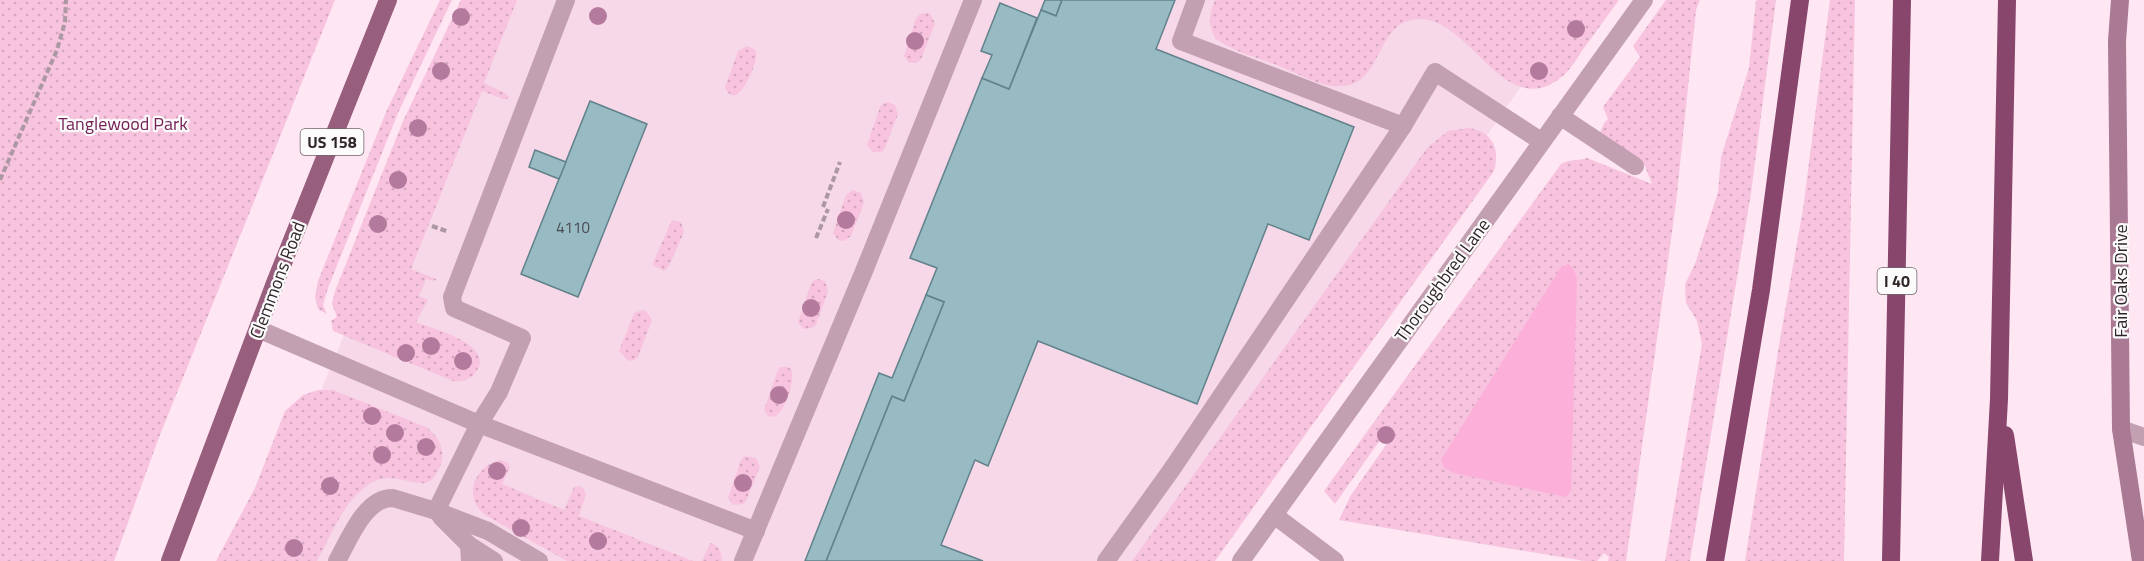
<svg xmlns="http://www.w3.org/2000/svg" width="2144" height="561" font-family="'Titillium Web',sans-serif">
	<style>
		.built { fill: #f7d8e8 }
		.green { fill: url(#green-dots) }
		.water { fill: #fcb0d9 }
		.building { fill: #97bac3; stroke: #61828a; stroke-width: 1.5 }
		.lines { fill: none; stroke-linecap: round; stroke-linejoin: round }
		.path { stroke: #ab98a2; stroke-width: 4; stroke-dasharray: 6 3; stroke-linecap: butt }
		.lane { stroke: #c2a0b1; stroke-width: 18 }
		.street { stroke: #c2a0b1; stroke-width: 18 }
		.secondary { stroke: #aa7a94; stroke-width: 18 }
		.primary { stroke: #985e7e; stroke-width: 18 }
		.highway { stroke: #88466c; stroke-width: 18 }
		.tree { fill: #b47a9d }
		.labels { text-anchor: middle; dominant-baseline: central; stroke-width: 4.5; stroke-linejoin: round; paint-order: stroke }
		.number-label { font-size: 15px; fill: #4a4a51 }
		.shield { fill: #fbfbfb; stroke: #6d6569; stroke-width: 1.5 }
		.shield-label { font-size: 16px; font-weight: bold; fill: #30252b }
		.park-label { font-size: 18px; fill: #762157; stroke: #fbfbfb }
		.street-label { font-size: 18px; fill: #30252b; stroke: #fbfbfb }
	</style>
	<defs>
		<pattern id="green-dots" width="8" height="8" patternUnits="userSpaceOnUse" patternTransform="scale(1.5)"><rect width="8" height="8" fill="#f7c3de"/><path d="M2 2h.1M6 6h.1" fill="none" stroke="#d4a7bf" stroke-width="1.8" stroke-linecap="round"/></pattern>
	</defs>
	<rect width="100%" height="100%" fill="#ffe6f3"/>
	<!-- built -->
	<polygon class="built" points="482,0 1429,0 1531,72 1191,561 251,561"/>
	<!-- green -->
	<g class="green">
		<polygon points="0,0 335,0 158,440 114,561 0,561"/>
		<polygon points="440,0 452,0 398,113 328,288 323,305 327,314 318,309 315,297 318,281 386,112"/>
		<path d="M461,0H517L484,83L505,93L509,97L507,99H503L482,91L411,269L436,279V281L426,279L419,296L428,300L416,322C433,329 498,345 475,373C470,380 461,382 453,381L333,331L331,321L337,317L332,304L335,291L403,121Z"/>
		<path d="M1215,0H1619C1607,16 1596,32 1584,48C1578,57 1572,67 1565,74C1506,128 1472,17 1418,19C1381,21 1383,66 1357,82C1347,87 1337,87 1326,85C1310,81 1294,72 1279,66C1259,58 1234,52 1216,39C1207,24 1209,15 1215,0Z"/>
		<path d="M1666,0H1700L1696,10L1676,203L1626,561H1608L1609,557L1604,553L1597,561H1585L1339,520L1351,495L1393,435V429L1385,433L1335,504L1324,491L1561,164C1569,159 1578,161 1587,158L1652,184L1645,166L1608,142L1600,133L1604,123L1608,119L1603,107L1640,57L1633,46Z"/>
		<polygon points="1756,0 1776,0 1751,193 1690,561 1665,561 1702,344 1697,321 1686,303 1685,284 1695,264 1718,192 1721,157 1749,68"/>
		<polygon points="1830,0 1855,0 1844,561 1745,561 1779,345 1803,209"/>
		<polygon points="928,13 931,15 935,24 921,59 918,62 909,63 904,56 916,18 920,14"/>
		<path d="M747,46L754,49C756,52 757,53 756,58C755,68 736,114 725,87L738,51Z"/>
		<polygon points="888,102 895,105 898,114 885,148 882,152 873,152 867,145 880,107 884,103"/>
		<path d="M1469,128C1493,132 1500,149 1494,171L1215,561H1132L1427,148L1448,131Z"/>
		<polygon points="853,190 861,193 864,203 851,236 844,241 838,240 833,233 846,195"/>
		<polygon points="672,220 681,222 684,232 669,266 664,271 653,265 654,260"/>
		<polygon points="818,279 825,281 828,291 816,325 812,328 803,329 798,322 811,284 814,280"/>
		<polygon points="642,310 646,311 652,320 638,357 634,360 628,361 619,351 634,313"/>
		<path d="M780,367H788L791,369C796,380 785,412 774,417L768,416L764,410L777,372Z"/>
		<path d="M318,390H333L426,427C441,438 447,453 438,471C435,476 432,481 425,483C421,484 416,482 412,482C395,478 383,475 368,485C343,502 331,536 317,561H216L255,488L285,411L303,395Z"/>
		<polygon points="745,456 756,458 760,467 746,501 743,504 733,505 728,498 741,460"/>
		<path d="M501,460L508,463L510,467L502,484L564,510L574,487L579,486L583,488L586,494L579,516L693,561H567L485,515C480,510 475,505 474,499C469,480 484,463 501,460Z"/>
		<path d="M710,543C720,546 721,551 722,561H702Z"/>
	</g>
	<!-- water -->
	<polygon class="water" points="1568,264 1573,268 1577,278 1571,491 1566,497 1454,473 1444,468 1441,460 1561,267"/>
	<!-- building -->
	<g class="building">
		<polygon points="1045,0 1062,0 1056,16 1041,10"/>
		<polygon points="1062,0 1175,0 1156,49 1354,127 1309,240 1268,224 1197,404 1038,341 988,466 975,460 941,545 983,561 826,561 892,396 904,401 944,302 926,295 937,268 910,258 982,78 1009,89 1041,10 1056,16"/>
		<polygon points="1000,3 1037,18 1009,89 982,78 992,55 981,51"/>
		<polygon points="590,101 647,124 578,297 521,274"/>
		<polygon points="535,150 566,162 559,179 529,167"/>
		<polygon points="926,295 944,302 904,401 892,396 826,561 805,561 879,373 892,378"/>
	</g>
	<g class="lines">
		<!-- path -->
		<g class="path">
			<polyline points="0,180 57,50 65,22 66,0"/>
			<polyline points="823,207 840,162"/>
			<polyline points="432,226 449,232"/>
			<polyline points="816,238 828,209"/>
		</g>
		<!-- lane -->
		<g class="lane">
			<polyline points="1196,0 1181,41 1403,126"/>
			<polyline points="1560,116 1635,166"/>
			<polyline points="258,329 479,424 756,531"/>
			<polyline points="436,511 488,531 539,561"/>
			<polyline points="1274,515 1335,561"/>
			<polyline points="441,517 469,545 470,561"/>
			<polyline points="469,545 494,561"/>
			<path d="M337,561C349,540 365,497 393,498L436,511L479,424L499,392L522,338L454,308L452,297L566,0"/>
			<polyline points="743,561 864,271 973,0"/>
			<polyline points="1106,561 1172,469 1403,126 1435,72 1541,141"/>
		</g>
		<!-- street -->
		<g class="street">
			<polyline points="2121,429 2144,437"/>
			<polyline points="1241,561 1644,0"/>
		</g>
		<!-- secondary -->
		<polyline class="secondary" points="2120,0 2117,41 2121,429 2141,561"/>
		<!-- primary -->
		<polyline class="primary" points="170,561 275,283 388,0"/>
		<!-- highway -->
		<g class="highway">
			<polyline points="2005,435 2024,561"/>
			<polyline points="1715,561 1761,290 1800,0"/>
			<polyline points="1891,561 1902,0"/>
			<polyline points="1990,561 1999,399 2007,0"/>
		</g>
	</g>
	<!-- trees -->
	<g class="tree">
		<circle cx="598" cy="16" r="9"/>
		<circle cx="461" cy="17" r="9"/>
		<circle cx="1576" cy="29" r="9"/>
		<circle cx="915" cy="41" r="9"/>
		<circle cx="441" cy="71" r="9"/>
		<circle cx="1539" cy="71" r="9"/>
		<circle cx="418" cy="128" r="9"/>
		<circle cx="398" cy="180" r="9"/>
		<circle cx="846" cy="220" r="9"/>
		<circle cx="378" cy="224" r="9"/>
		<circle cx="811" cy="308" r="9"/>
		<circle cx="431" cy="346" r="9"/>
		<circle cx="406" cy="353" r="9"/>
		<circle cx="463" cy="361" r="9"/>
		<circle cx="779" cy="395" r="9"/>
		<circle cx="372" cy="416" r="9"/>
		<circle cx="395" cy="433" r="9"/>
		<circle cx="1386" cy="435" r="9"/>
		<circle cx="426" cy="447" r="9"/>
		<circle cx="382" cy="455" r="9"/>
		<circle cx="497" cy="471" r="9"/>
		<circle cx="743" cy="483" r="9"/>
		<circle cx="330" cy="486" r="9"/>
		<circle cx="521" cy="528" r="9"/>
		<circle cx="598" cy="541" r="9"/>
		<circle cx="294" cy="548" r="9"/>
	</g>
	<g class="labels">
		<!-- number labels -->
		<g class="number-label">
			<text x="573" y="227">4110</text>
		</g>
		<!-- shield labels -->
		<g class="shield">
			<rect x="300.5" y="129" width="63" height="26" rx="4.5"/>
			<rect x="1877.5" y="268" width="39" height="26" rx="4.5"/>
		</g>
		<g class="shield-label">
			<text x="332" y="142">US 158</text>
			<text x="1897" y="281">I 40</text>
		</g>
		<!-- park labels -->
		<g class="park-label">
			<text x="123" y="123">Tanglewood Park</text>
		</g>
		<!-- street labels -->
		<g class="street-label">
			<text transform="translate(277 280) rotate(-69)">Clemmons Road</text>
			<text transform="translate(1442 280) rotate(-54)">Thoroughbred Lane</text>
			<text transform="translate(2120 281) rotate(-90)">Fair Oaks Drive</text>
		</g>
	</g>
</svg>
